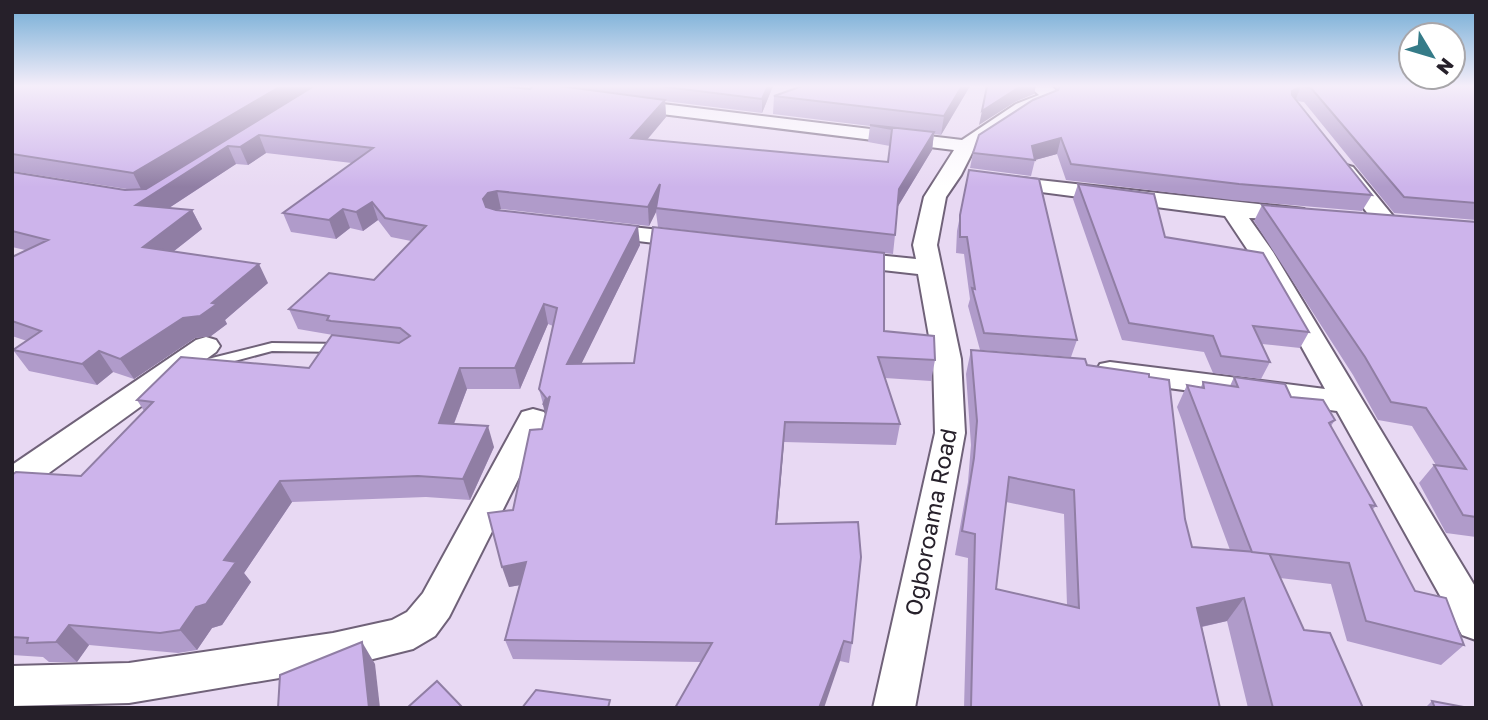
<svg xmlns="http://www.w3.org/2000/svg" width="1488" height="720" font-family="'Golos Text',sans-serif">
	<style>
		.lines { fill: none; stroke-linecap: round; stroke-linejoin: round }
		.service-casing { stroke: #706279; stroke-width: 4 }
		.minor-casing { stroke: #706279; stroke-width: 4 }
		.service { fill: #fff; fill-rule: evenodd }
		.minor { fill: #fff; fill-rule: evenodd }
		.wall { fill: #b09bca; fill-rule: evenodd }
		.shaded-wall { fill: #907ea4 }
		.building { fill: #cdb4eb; stroke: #907ea4; stroke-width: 2; fill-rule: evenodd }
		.labels { text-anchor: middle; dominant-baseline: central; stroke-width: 7; stroke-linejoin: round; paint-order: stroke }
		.street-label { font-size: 23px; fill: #26202a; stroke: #fff }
	</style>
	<rect width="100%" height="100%" fill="#e8d9f3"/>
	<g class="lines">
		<defs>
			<polygon id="service" points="272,343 343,344 350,348 343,352 272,351 201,370 194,365 196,362"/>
			<g id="minor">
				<polygon points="1029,86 1051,86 1058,92 1053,102 1028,112 974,149 961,175 946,197 937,245 961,359 965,433 915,708 873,708 935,433 933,359 918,274 847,266 839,264 835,259 839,254 847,252 916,259 913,245 924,197 954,150 629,110 620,105 629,100 962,140 1016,104 1039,95"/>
				<polygon points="1346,165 1353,167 1393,216 1396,221 1393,226 1377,226 1336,171 1339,167"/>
				<polygon points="1002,176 1304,209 1307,214 1304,219 1249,218 1273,252 1476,588 1476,640 1462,635 1337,411 1110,380 1100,378 1096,371 1100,364 1110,362 1325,389 1249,252 1225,216 995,186 992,182 995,178"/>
				<polygon points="604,224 688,233 696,235 700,240 696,245 688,247 596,236 593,231 596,226"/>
				<polygon points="206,337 216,340 220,346 216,352 24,491 12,495 12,465 196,340"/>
				<polygon points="533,409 544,412 548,420 449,617 435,636 413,649 333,669 129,703 12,706 12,666 129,663 333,633 392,620 407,612 423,593 522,412"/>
			</g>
		</defs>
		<!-- service casing -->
		<use href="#service" class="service-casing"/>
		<!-- minor casing -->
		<use href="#minor" class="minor-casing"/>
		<!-- service -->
		<use href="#service" class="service"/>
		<!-- minor -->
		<use href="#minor" class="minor"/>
	</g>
	<!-- wall -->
	<g class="wall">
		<polygon points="12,86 530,89 533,86 773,86 762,113 665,101 666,117 647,140 888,162 890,146 868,142 870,126 773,114 774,96 802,86 970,86 941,135 934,134 932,150 898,206 893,254 658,227 656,212 649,226 501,209 499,210 640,245 581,364 634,363 884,331 935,360 931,381 885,378 900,424 896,445 784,442 777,524 852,643 849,663 840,661 701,662 513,659 505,640 520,585 509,587 513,510 542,429 546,415 539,389 553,326 548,324 520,389 467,389 454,424 494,447 470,500 426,497 292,502 244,573 251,582 222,625 212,628 197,650 178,653 89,645 77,662 49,662 43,657 12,655 12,475 81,476 144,411 137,400 309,368 333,335 298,329 289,309 374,280 411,241 391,237 378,220 363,231 350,228 336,239 291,232 283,213 352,163 266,153 248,165 236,164 169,208 192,210 202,229 174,251 268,283 225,320 227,324 211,336 195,338 134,379 113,372 97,385 29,371 13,350 27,341 12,336 12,257 25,250 12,247 12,172 125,190 133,190 12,171"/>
		<polygon points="1054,86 1476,86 1476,220 1394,213 1304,102 1296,101 1372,195 1362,211 1232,200 1066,180 1057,154 1035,160 1031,176 970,168 973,153 1057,90"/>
		<polygon points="969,170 1077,340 1071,357 980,350 968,306 970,299 964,254 956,253 957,231"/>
		<polygon points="1078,184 1309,332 1300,348 1262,344 1270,362 1261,379 1213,373 1204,352 1122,340 1073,199"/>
		<polygon points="1262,205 1476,222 1476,537 1446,533 1419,483 1434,465 1436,465 1412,426 1378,420 1353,375 1254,221"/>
		<path d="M971,350L1087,365L1185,519L1192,547L1230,550L1177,407L1187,385L1201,387L1203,382L1230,386L1234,377L1291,397L1335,420L1331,426L1376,506L1372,510L1415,591L1464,645L1441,665L1347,641L1331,584L1280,578L1304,630L1363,708H1248L1227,621L1202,627L1220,708H964L968,558L955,555L968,482L971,445L966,374ZM1006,502L1064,514L1067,605L996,589Z"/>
		<polygon points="1432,701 1469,708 1425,708"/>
	</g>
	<!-- shaded-wall -->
	<g class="shaded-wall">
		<polygon points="281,86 314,86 142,191 133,173"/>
		<polygon points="768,86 773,86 762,113 762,99"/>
		<polygon points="962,86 970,86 941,135 944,116"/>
		<polygon points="1021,86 1036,86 1034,94 1015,102 979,125 982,111"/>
		<polygon points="1301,86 1295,101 1286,106 1292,91"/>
		<polygon points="665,100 666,117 633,156 631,138"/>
		<polygon points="934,132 932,150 897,208 899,189"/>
		<polygon points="259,135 266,153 248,165 240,147"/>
		<polygon points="1061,138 1057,154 1035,160 1032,146"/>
		<polygon points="228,146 236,164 146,223 136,205"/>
		<polygon points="660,184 656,212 649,226 648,207"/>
		<polygon points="497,191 501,209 492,211 488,218 483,199 488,193"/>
		<polygon points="372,202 378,220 363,231 356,212"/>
		<polygon points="343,209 350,228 336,239 329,220"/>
		<polygon points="192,210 202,229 155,266 143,247"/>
		<polygon points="638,226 640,245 571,385 567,364"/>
		<polygon points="259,264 268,283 225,320 227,324 211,336 195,338 134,379 120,359 183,318 212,303"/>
		<polygon points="544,304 548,324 520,389 515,368"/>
		<polygon points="99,351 113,372 97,385 82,364"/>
		<polygon points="460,368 467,389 446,444 439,423"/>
		<polygon points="550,396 548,426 543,405"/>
		<polygon points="785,422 784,442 775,545 776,524"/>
		<polygon points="488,426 494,447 470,500 463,479"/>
		<polygon points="280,481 292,502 244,573 251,582 222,625 212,628 197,650 180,630 224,560"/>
		<polygon points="526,562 532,583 509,587 502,567"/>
		<polygon points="1244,598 1227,621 1182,631 1197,608"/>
		<polygon points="69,625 89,645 77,662 56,642"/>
		<polygon points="844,641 840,661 824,708 819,708"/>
		<polygon points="362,642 375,664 380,708 369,708"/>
	</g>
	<!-- building -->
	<g class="building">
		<polygon points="12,86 281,86 133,173 12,154"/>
		<polygon points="314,86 501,86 530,89 533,86 560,86 665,100 631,138 888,162 892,129 870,125 934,132 899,189 895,235 656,208 660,184 648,207 497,191 488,193 483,199 486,207 496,210 638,226 567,364 634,363 653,227 884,253 884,331 934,336 935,360 878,357 900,424 785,422 776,524 858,522 861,557 852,643 844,641 819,708 675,708 712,643 505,640 526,562 502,567 488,513 513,510 530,430 542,429 550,396 543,405 546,398 539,389 557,308 544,304 515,368 460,368 439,423 488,426 463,479 418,476 280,481 224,560 236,562 206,604 196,607 180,630 160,633 69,625 56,642 27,643 28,638 12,637 12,475 16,472 81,476 153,402 137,400 181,357 309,368 332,335 399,343 410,336 400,328 331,321 327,320 329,316 289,309 329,273 374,280 426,226 385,218 372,202 356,212 343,209 329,220 283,213 373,148 259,135 240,147 228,146 136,205 192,210 143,247 259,264 212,303 217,304 200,316 183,318 120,359 99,351 82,364 13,350 41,331 12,321 12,257 48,240 12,231 12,172 125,190 146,189"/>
		<polygon points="658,86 768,86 762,99"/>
		<polygon points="802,86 962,86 944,116 774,96"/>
		<polygon points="987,86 1021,86 982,111"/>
		<polygon points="1060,86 1301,86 1292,91 1292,95 1372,195 1239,184 1071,164 1061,138 1032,146 1035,160 973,153 979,135 1033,100 1058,90"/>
		<polygon points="1301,86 1476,86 1476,203 1404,197 1311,88"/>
		<polygon points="969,170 1039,179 1077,340 984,333 972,288 975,289 967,237 960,237 960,215"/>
		<polygon points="1078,184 1154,194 1165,237 1263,253 1309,332 1253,326 1270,362 1221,356 1213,336 1129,323"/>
		<polygon points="1262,205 1476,222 1476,517 1463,515 1434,465 1466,469 1426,408 1391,402 1365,357"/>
		<path d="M971,350L1085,359L1087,365L1149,374V377L1169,380L1185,519L1192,547L1269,553L1304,630L1330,633L1363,708H1273L1244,598L1197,608L1220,708L971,707L975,534L962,531L974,458L977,421ZM1009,477L1074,490L1079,608L996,589Z"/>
		<polygon points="1234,377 1285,384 1291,397 1323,400 1335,420 1329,423 1376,506 1370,505 1415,591 1446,598 1464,645 1366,621 1349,563 1252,552 1187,385 1204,388 1203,382 1238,387"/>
		<polygon points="362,642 369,708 278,708 280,675"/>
		<polygon points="437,681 463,708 407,708"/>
		<polygon points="536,690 610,700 608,708 522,708"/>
		<polygon points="1432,701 1469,708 1435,708"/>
	</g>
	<!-- sky -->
	<linearGradient id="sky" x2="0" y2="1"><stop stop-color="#6eaad4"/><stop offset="0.46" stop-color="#f5eefa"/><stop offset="1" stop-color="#f5eefa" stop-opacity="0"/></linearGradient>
	<rect width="1488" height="187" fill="url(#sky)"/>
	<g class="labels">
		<!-- street labels -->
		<g class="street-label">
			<text transform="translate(930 522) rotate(-79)">Ogboroama Road</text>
		</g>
	</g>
	<!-- border -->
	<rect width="1488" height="720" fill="none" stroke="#26202a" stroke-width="28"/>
	<!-- north arrow -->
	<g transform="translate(1432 56) rotate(128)"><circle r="33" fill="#ffffff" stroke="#a8a6aa" stroke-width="2"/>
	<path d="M0-5L12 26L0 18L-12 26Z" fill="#357b88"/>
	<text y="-10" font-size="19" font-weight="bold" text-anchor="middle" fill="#26202a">N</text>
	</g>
</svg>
